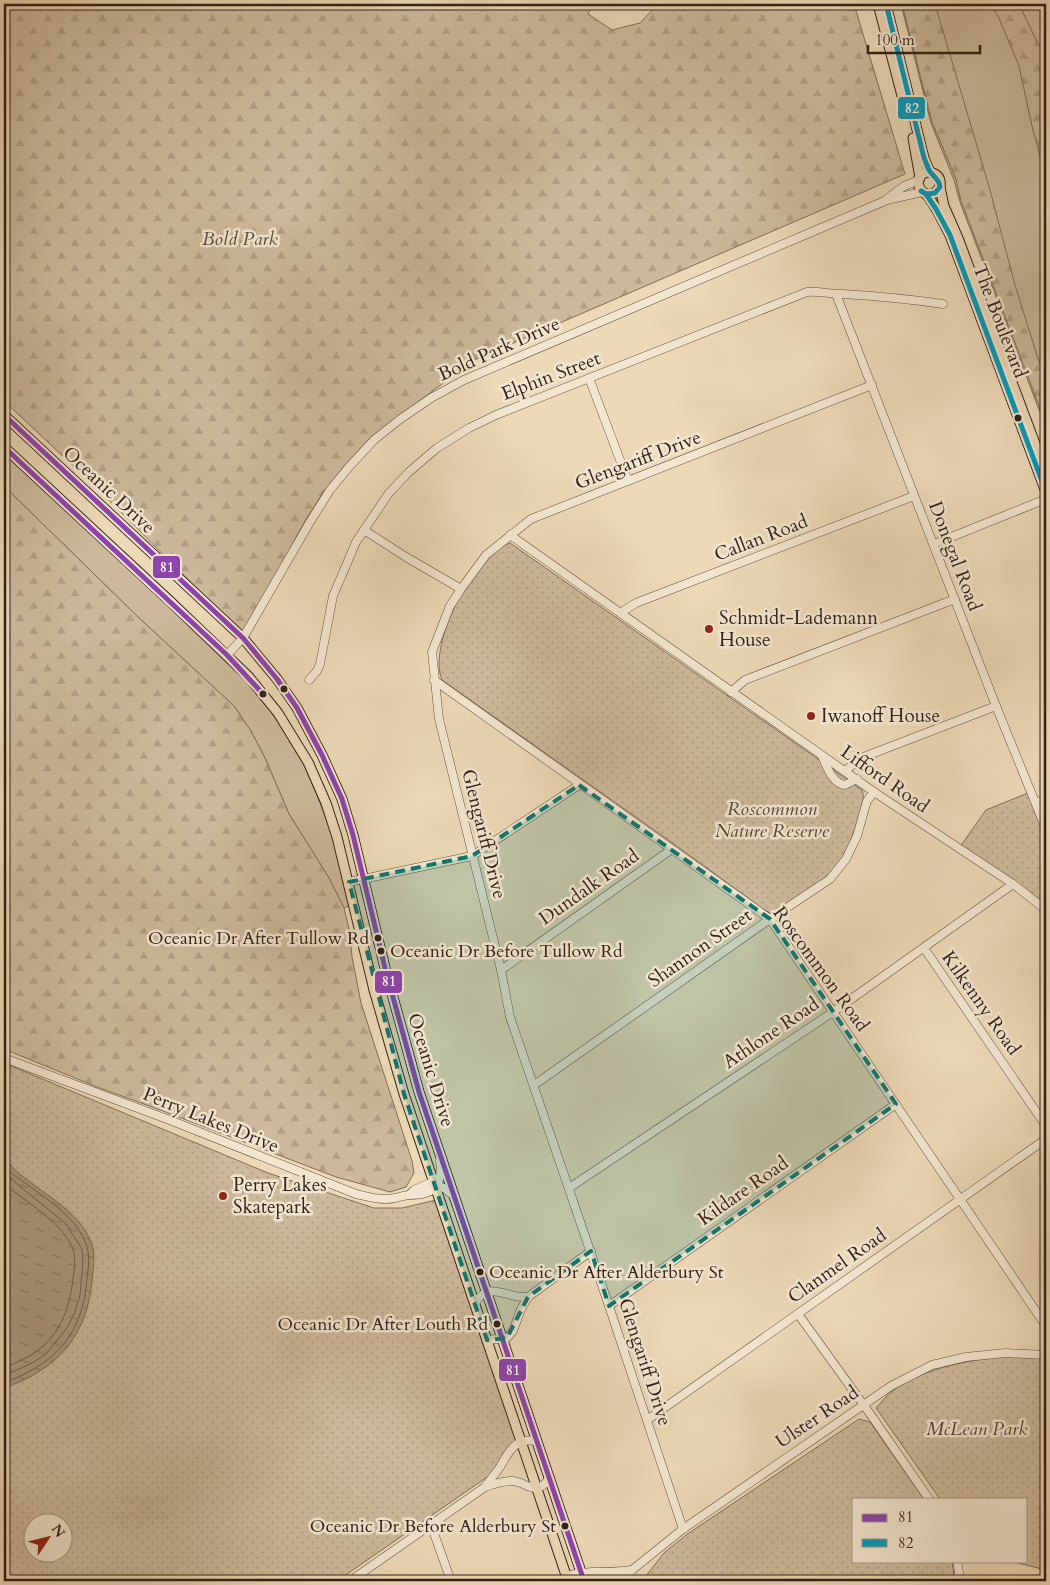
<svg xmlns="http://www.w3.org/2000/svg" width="1050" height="1585" font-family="Cardo,serif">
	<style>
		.green { fill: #cdba9c; stroke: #7f6e5a }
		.forest { fill: url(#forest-firs); stroke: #7f6e5a }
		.park { fill: url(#park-dots); stroke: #7f6e5a; fill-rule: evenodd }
		.water { fill: url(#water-ripples); stroke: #7b6a57 }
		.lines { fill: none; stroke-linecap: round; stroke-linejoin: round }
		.shore { stroke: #6f5e4d; stroke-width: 1 }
		.minor-casing { stroke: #604f40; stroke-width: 9 }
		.major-casing { stroke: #312119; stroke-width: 11 }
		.minor { stroke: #f3e6d0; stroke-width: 8 }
		.major { stroke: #edd9b7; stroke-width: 9 }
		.bus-1-casing { stroke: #f3e6d0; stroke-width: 9 }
		.bus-2-casing { stroke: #f3e6d0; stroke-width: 9 }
		.bus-1 { stroke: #8e44ad; stroke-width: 5 }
		.bus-2 { stroke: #059bbc; stroke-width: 5 }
		.marked { fill: #0f766e; fill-opacity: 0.2; stroke: #0f766e; stroke-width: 4; stroke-dasharray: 10 6; stroke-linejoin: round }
		.bus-dot { fill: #312119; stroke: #f3e6d0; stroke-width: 2 }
		.poi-dot { fill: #8f2418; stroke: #f3e6d0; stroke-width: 2 }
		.labels { text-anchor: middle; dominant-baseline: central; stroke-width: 5; stroke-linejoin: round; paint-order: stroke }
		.bus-label { font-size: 18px; fill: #312119; stroke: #f3e6d0; text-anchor: end }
		.park-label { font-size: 19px; font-style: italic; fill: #58473a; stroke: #f3e6d0 }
		.street-label { font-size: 19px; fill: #312119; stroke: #f3e6d0 }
		.poi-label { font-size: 19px; fill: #312119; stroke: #f3e6d0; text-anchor: start }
		.line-badge { stroke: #f3e6d0; stroke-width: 2 }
		.badge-label { font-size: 14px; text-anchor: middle; font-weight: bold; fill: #fff }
	</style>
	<defs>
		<pattern id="forest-firs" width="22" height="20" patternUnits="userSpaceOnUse" patternTransform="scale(1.25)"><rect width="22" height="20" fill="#cdba9c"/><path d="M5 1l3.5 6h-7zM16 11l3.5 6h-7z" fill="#b0a086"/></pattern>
		<pattern id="park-dots" width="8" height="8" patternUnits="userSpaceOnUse" patternTransform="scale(1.25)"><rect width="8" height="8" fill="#cdba9c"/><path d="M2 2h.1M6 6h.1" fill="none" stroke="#b0a086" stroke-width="1.8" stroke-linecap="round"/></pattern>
		<pattern id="water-ripples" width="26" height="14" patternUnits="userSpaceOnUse" patternTransform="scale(1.25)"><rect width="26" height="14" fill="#ad9a81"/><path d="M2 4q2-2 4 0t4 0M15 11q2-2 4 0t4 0" fill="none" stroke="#8d7d69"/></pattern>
	</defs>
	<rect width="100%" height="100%" fill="#edd9b7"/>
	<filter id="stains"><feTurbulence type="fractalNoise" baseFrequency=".004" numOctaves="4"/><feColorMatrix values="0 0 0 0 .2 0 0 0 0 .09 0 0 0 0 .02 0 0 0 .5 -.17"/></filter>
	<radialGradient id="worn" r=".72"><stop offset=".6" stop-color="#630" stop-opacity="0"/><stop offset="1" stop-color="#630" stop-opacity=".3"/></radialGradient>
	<!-- green -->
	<g class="green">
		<polygon points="901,4 1046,4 1046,428 960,202 954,180 931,123"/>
		<polygon points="4,453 169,606 246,680 270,710 305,764 333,837 351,905 344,908 329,878 289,814 265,758 251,731 234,706 137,616 4,486"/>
	</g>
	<!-- forest -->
	<g class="forest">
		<polygon points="7,4 593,4 588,14 612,30 640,23 658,4 854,4 905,174 474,360 370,438 346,464 324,491 305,521 243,635 100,491 4,401 4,8"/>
		<polygon points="902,4 935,4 990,190 1015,285 1041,368 1046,379 1046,424 961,201 956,179 932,122"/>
		<polygon points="990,4 1019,4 1038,44 1046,52 1046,178 1032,126 1019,66 999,18"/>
		<polygon points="4,486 137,616 234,706 251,731 265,758 289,814 329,878 344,908 350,933 352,957 361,1003 412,1161 414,1173 406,1187 390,1192 336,1177 155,1108 97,1087 4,1049"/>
	</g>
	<!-- park -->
	<g class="park">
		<path d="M510,543L862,790C866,800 860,810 858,820C852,837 847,854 835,868C822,883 793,899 776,911L771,913L766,911L671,842L442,680C428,646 468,570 496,550C500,547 506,545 510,543Z"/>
		<polygon points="1028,793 1046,838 1046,908 960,847 986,810"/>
		<path d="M4,1063L268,1173L374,1208H402L436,1200L516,1437C515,1443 510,1445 506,1450C500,1458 497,1467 490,1475L337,1581H4ZM32,1522H62V1552H32Z"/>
		<path d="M1005,1356L1046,1358V1570L1010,1561H1026V1499H940L876,1408C882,1402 887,1394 895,1389C928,1367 966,1361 1005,1356Z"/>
		<polygon points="859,1419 870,1422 924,1499 854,1499 854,1561 952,1561 955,1581 642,1581 664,1553 686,1535"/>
	</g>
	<!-- water -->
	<path class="water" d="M4,1156C7,1160 10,1164 13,1168C36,1190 67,1203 85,1230C97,1250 94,1259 92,1281C87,1337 56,1370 4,1388Z"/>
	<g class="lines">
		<!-- shore -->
		<g class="shore">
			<path d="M4,1164L10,1172C34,1191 66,1208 82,1235C91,1252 89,1261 87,1279C82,1336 56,1363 4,1383"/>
			<polyline points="4,1173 66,1224 82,1249 83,1263 80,1295 75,1312 67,1328 46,1354 34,1362 4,1376"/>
			<path d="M4,1184C26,1202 54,1217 69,1241C77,1254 75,1264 73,1278C70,1309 59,1338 31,1355C23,1360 13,1364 4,1368"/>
		</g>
		<defs>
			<g id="minor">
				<polyline points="888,198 904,186 919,180"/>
				<polyline points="836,294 996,706 1046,829"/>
				<polyline points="589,378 628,481"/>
				<polyline points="364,530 406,557 461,589"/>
				<polyline points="510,535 874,792 1013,884 1046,910"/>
				<polyline points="934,544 1046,499"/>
				<polyline points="620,613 636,603 914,496"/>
				<polyline points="227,655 243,638 310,522 330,490 349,467 374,440 399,420 431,398 464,380 887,200 922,192"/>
				<path d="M309,680L317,671L320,664L333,596L356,542L389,493L409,472L437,448L469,428L496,415L807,292C819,291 830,294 842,294C876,296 909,299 943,304"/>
				<polyline points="434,680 770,919 1046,1326"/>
				<polyline points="731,692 745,680 955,599"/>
				<path d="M822,756C827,767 832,783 845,785L857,779"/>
				<polyline points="845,771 861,758 996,706"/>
				<polyline points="1036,803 1046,799"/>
				<polyline points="349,882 472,856 579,785"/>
				<polyline points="924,948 1046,1126"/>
				<polyline points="501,970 672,849"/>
				<path d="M4,1058L167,1119L356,1194C369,1197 382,1201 395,1198C400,1197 405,1195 410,1195C434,1195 443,1186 440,1161"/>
				<polyline points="534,1085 770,919 830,879 846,859 857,836 867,801 874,792"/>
				<polyline points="569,1188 833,1012 1013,884"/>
				<polyline points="409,1195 414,1190 430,1183 444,1188 455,1197"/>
				<path d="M475,1303C486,1286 495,1291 511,1295C517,1297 522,1297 528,1297"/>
				<polyline points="609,1306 896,1104"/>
				<polyline points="798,1314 873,1418 929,1499"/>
				<polyline points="487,1340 507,1338 513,1331 521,1309 528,1297 591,1251"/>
				<polyline points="647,1420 1046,1139"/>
				<path d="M485,1487C490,1480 495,1474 500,1467C509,1452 514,1438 536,1441"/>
				<polyline points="431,1525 451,1581"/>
				<polyline points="683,1529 609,1306 510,1017 501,970 439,719 432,652 450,606 461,589 486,555 531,519 872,385"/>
				<polyline points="957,1561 959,1572 959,1581"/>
				<path d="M567,1576C589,1569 608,1574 632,1570"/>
				<path d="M350,1581L485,1487C494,1484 504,1480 513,1481C529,1483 535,1497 549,1479"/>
				<polyline points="625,1581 632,1570 683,1529 891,1386 932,1365 966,1357 1005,1353 1046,1355"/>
			</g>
			<g id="major">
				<polyline points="878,4 906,111"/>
				<path d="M886,4L924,158C926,162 928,170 931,172C932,173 933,173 935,174C941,177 942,186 937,191C922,205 907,173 930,172"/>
				<polyline points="913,138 920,178"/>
				<polyline points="940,187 944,206 958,238 1046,473"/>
				<path d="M926,194C937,207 942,221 950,235L1046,492"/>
				<polyline points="4,415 243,638 277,679 297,708 322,755 342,799 353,835 385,968 419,1092 584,1581"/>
				<polyline points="4,447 172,603 249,677 278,713 308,762 326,803 337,837 374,990 404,1094 568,1581"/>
			</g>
		</defs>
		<!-- minor casing -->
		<use href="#minor" class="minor-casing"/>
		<!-- major casing -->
		<use href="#major" class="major-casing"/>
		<!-- minor -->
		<use href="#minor" class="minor"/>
		<!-- major -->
		<use href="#major" class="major"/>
		<defs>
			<g id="bus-1">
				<polyline points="4,415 243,638 277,679 297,708 322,755 342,799 353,835 385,968 419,1092 584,1581"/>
				<polyline points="4,447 227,655 263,694"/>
			</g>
			<g id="bus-2">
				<path d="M886,4L924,158C926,162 927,166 929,170C933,177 939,178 940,187L935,193L926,194L921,191"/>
				<polyline points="926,194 936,209 950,235 1046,492"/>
			</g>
		</defs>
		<!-- bus-1 casing -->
		<use href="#bus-1" class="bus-1-casing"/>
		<!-- bus-2 casing -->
		<use href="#bus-2" class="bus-2-casing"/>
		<!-- bus-1 -->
		<use href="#bus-1" class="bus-1"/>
		<!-- bus-2 -->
		<use href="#bus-2" class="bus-2"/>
	</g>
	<!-- marked area -->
	<path class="marked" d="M579,785L770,919L896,1104L609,1306L591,1251L528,1297L507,1338L487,1340L404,1094L349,882L472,856Z"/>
	<!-- markers -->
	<g class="bus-dot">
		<circle cx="1018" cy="418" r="4.5"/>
		<circle cx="284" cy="689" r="4.5"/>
		<circle cx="263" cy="694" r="4.5"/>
		<circle cx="378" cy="938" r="4.5"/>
		<circle cx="381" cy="951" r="4.5"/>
		<circle cx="480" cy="1272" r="4.5"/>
		<circle cx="497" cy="1324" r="4.5"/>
		<circle cx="565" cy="1526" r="4.5"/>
	</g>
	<g class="poi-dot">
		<circle cx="709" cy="629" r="5"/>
		<circle cx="811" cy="716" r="5"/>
		<circle cx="223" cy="1196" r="5"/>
	</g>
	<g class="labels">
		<!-- bus labels -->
		<g class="bus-label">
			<text x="369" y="938">Oceanic Dr After Tullow Rd</text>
			<text x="390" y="951" text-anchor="start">Oceanic Dr Before Tullow Rd</text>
			<text x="489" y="1272" text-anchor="start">Oceanic Dr After Alderbury St</text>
			<text x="488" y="1324">Oceanic Dr After Louth Rd</text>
			<text x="556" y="1526">Oceanic Dr Before Alderbury St</text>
		</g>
		<!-- park labels -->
		<g class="park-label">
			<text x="240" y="239">Bold Park</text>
			<text x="772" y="809">Roscommon<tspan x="772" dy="22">Nature Reserve</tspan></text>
			<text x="977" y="1429">McLean Park</text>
		</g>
		<!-- street labels -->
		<g class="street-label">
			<text transform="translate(1000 321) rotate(69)">The Boulevard</text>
			<text transform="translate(499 349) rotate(-24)">Bold Park Drive</text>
			<text transform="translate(551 376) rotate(-21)">Elphin Street</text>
			<text transform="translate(638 460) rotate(-21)">Glengariff Drive</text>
			<text transform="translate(109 490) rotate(43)">Oceanic Drive</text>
			<text transform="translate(761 538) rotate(-21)">Callan Road</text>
			<text transform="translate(955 556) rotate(69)">Donegal Road</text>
			<text transform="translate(885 779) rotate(35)">Lifford Road</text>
			<text transform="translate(484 834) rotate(76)">Glengariff Drive</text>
			<text transform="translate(589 887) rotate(-35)">Dundalk Road</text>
			<text transform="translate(700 948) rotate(-35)">Shannon Street</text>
			<text transform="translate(821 969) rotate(54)">Roscommon Road</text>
			<text transform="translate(981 1003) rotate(55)">Kilkenny Road</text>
			<text transform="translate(771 1033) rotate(-34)">Athlone Road</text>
			<text transform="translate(431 1070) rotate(73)">Oceanic Drive</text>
			<text transform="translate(211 1120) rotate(22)">Perry Lakes Drive</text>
			<text transform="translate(743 1191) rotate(-35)">Kildare Road</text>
			<text transform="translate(837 1266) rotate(-35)">Clanmel Road</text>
			<text transform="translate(645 1362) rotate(72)">Glengariff Drive</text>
			<text transform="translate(817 1417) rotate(-34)">Ulster Road</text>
		</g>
		<!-- poi labels -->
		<g class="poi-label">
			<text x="719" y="618">Schmidt-Lademann<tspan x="719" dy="22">House</tspan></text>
			<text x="821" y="716">Iwanoff House</text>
			<text x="233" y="1185">Perry Lakes<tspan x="233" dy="22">Skatepark</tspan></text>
		</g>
	</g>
	<g class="line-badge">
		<rect x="897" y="96" width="29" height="24" rx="5" fill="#059bbc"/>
		<rect x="152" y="555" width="29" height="24" rx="5" fill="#8e44ad"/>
		<rect x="374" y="970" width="29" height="24" rx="5" fill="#8e44ad"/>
		<rect x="498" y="1358" width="29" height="24" rx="5" fill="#8e44ad"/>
	</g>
	<g class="badge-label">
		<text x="912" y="113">82</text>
		<text x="167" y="572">81</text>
		<text x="389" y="986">81</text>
		<text x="513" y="1375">81</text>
	</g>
	<!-- margin -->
	<rect width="1050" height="1585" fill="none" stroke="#edd9b7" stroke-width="20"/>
	<rect x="5" y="5" width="1040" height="1575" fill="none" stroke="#312119" stroke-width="2.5"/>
	<rect x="10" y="10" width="1030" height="1565" fill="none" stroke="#312119"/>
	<!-- legend -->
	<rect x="852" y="1498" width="175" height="65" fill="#f3e6d0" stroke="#a59787"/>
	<rect x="862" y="1514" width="25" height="8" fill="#8e44ad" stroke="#a59787"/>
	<text x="898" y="1522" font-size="15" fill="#312119">81</text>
	<rect x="862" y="1539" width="25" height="8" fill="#059bbc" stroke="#a59787"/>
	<text x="898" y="1548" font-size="15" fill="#312119">82</text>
	<!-- north arrow -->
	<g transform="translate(48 1538) rotate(55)"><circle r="24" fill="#f3e6d0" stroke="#a59787"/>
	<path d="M0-4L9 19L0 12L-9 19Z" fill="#8f2418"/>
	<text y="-8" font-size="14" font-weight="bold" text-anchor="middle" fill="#312119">N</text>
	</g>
	<!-- scale -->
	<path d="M868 45v8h112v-8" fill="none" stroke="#312119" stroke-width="2.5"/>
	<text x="875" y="45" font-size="15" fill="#312119" stroke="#f3e6d0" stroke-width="4" paint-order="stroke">100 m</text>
	<rect width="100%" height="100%" filter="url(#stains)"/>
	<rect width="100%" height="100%" fill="url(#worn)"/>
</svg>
